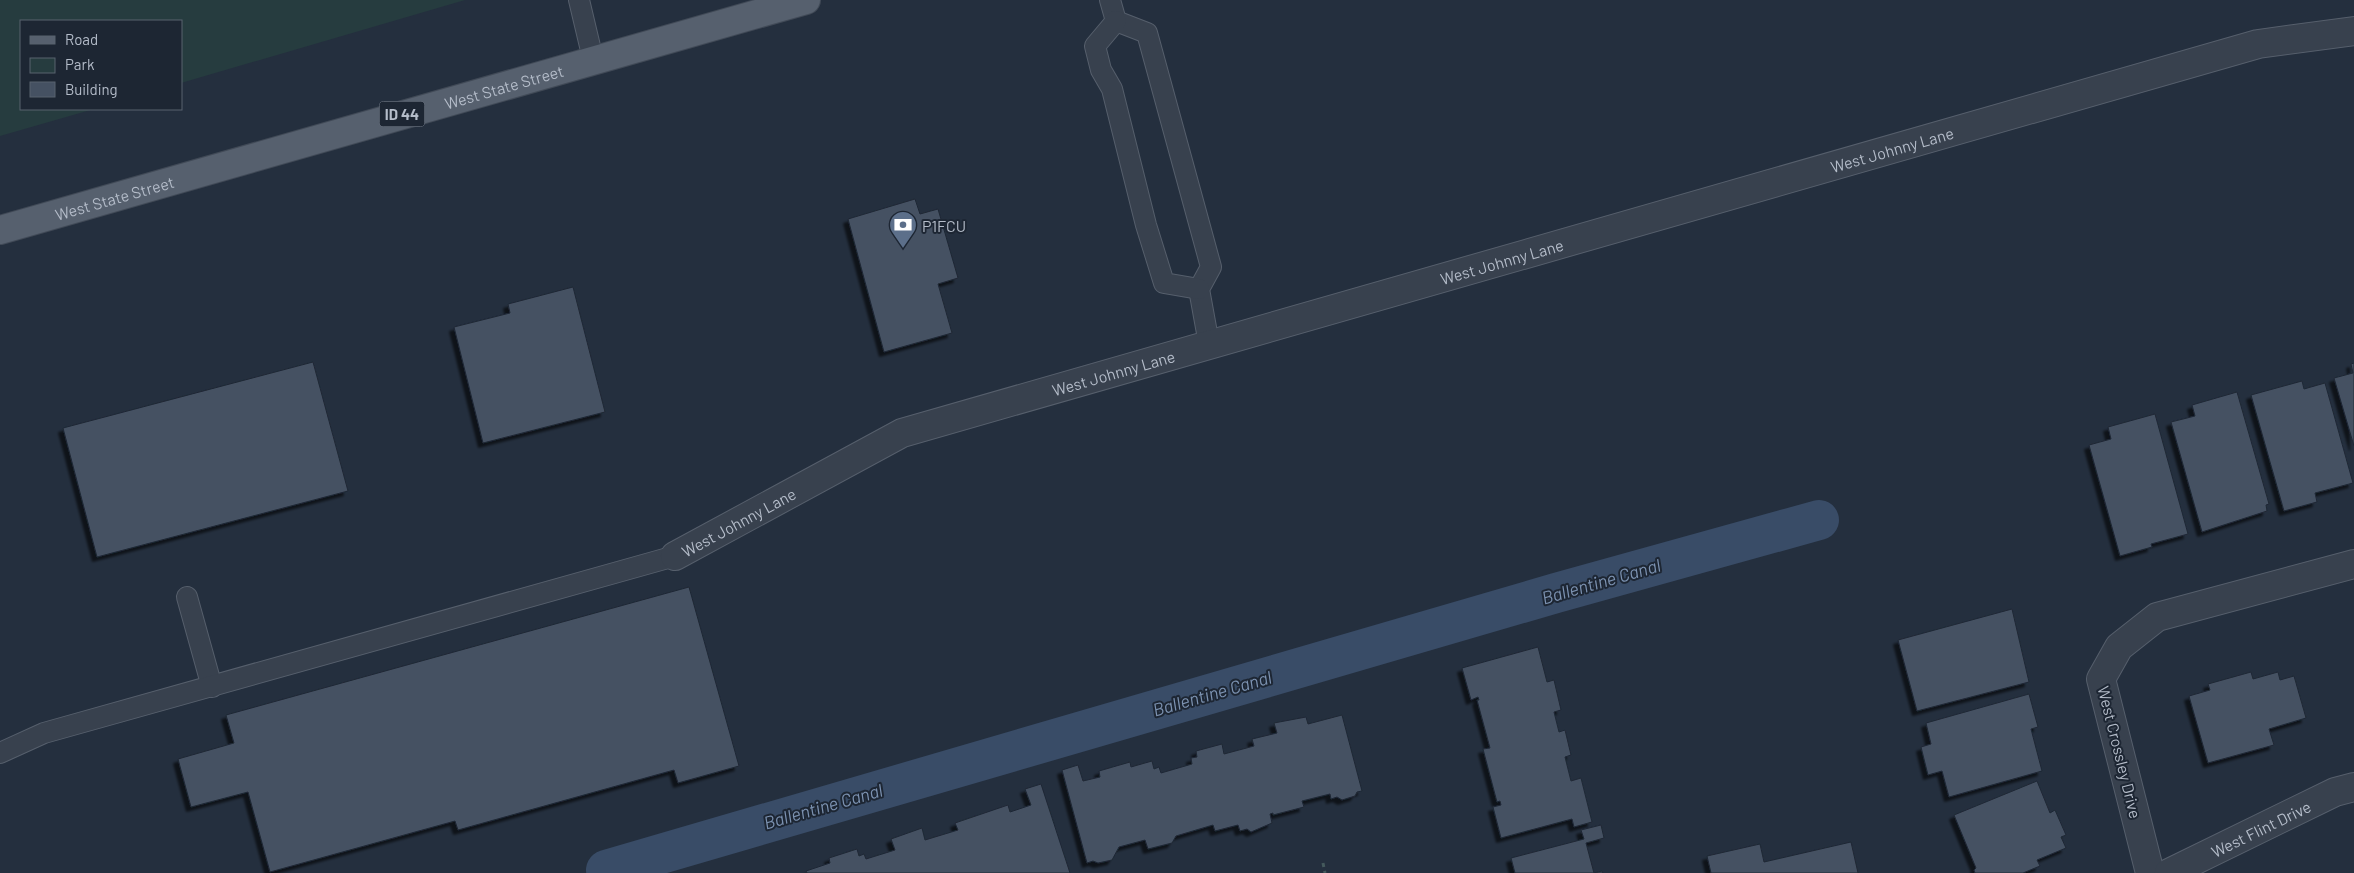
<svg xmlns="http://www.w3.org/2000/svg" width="2354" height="873" font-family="Barlow,sans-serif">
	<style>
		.green { fill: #263c3f }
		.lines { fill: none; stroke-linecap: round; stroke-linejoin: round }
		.canal { stroke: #394c67; stroke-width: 40 }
		.building { fill: #455162; stroke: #1f2835; filter: url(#shadow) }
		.service-casing { stroke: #565f6c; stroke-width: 22 }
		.minor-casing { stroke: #565f6c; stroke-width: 30 }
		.primary-casing { stroke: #414a57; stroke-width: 30 }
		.path { stroke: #44595c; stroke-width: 3; stroke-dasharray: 4 4; stroke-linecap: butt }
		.service { stroke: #38414e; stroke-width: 20 }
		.minor { stroke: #38414e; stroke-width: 28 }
		.primary { stroke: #56606e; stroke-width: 28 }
		.labels { text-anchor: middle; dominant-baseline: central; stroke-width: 4; stroke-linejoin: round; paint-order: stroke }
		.shield { fill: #1d2633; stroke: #878f9c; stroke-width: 1 }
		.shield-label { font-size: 15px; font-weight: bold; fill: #b4bcc9 }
		.street-label { font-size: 16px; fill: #b4bcc9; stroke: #1d2633 }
		.poi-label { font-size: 16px; fill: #b4bcc9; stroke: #1d2633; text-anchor: start }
		.water-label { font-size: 18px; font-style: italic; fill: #7c92b1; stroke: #1d2633 }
	</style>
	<defs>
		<filter id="shadow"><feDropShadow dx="-4.5" dy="4.5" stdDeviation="1" flood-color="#0009"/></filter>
	</defs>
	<rect width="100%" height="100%" fill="#242f3e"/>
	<!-- green -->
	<polygon class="green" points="0,0 465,0 181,83 181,21 21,21 21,109 94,109 0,136"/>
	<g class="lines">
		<!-- canal -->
		<polyline class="canal" points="606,870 1556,593 1819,520"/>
	</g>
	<!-- building -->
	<g class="building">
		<polygon points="915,199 920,214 938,209 958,278 938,284 952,333 884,352 848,219"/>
		<polygon points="573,287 605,412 483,443 454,327 510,313 508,304"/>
		<polygon points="313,362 348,491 97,557 63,428"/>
		<polygon points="2354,363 2354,446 2334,378 2353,373 2351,364"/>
		<polygon points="2302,381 2304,389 2325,383 2353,483 2315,493 2317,502 2284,511 2251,395"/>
		<polygon points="2237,392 2269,504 2266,505 2267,511 2202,532 2171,422 2195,416 2192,405"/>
		<polygon points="2155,414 2188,534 2151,544 2152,547 2120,556 2089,445 2111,439 2108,427"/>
		<polygon points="689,587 739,766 678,783 674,770 458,830 455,821 270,872 248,792 191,807 178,759 234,743 226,715"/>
		<polygon points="2012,609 2029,682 1917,711 1898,640"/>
		<polygon points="1538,647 1547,682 1554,680 1561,710 1554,712 1559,732 1565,730 1571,755 1565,757 1571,781 1581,778 1592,822 1574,827 1572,819 1501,838 1493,807 1501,805 1500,801 1497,802 1483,749 1490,748 1477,700 1479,700 1478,697 1471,700 1462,668"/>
		<polygon points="2251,672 2253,679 2278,672 2280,680 2294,676 2306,718 2269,729 2274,745 2208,763 2189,696 2210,690 2208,684"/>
		<polygon points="2029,694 2038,727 2031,729 2042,771 1949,797 1942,771 1928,775 1921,747 1931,744 1926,723"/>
		<polygon points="1342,715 1362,791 1357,792 1355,796 1342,800 1337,797 1331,799 1330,794 1302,801 1304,807 1273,815 1273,813 1270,814 1272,823 1251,832 1247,829 1240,831 1238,825 1215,831 1213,825 1176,836 1172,843 1148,849 1145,840 1119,847 1112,860 1098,863 1093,861 1087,863 1062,770 1078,765 1083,781 1100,777 1099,771 1130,762 1131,767 1152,761 1154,769 1159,767 1161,773 1192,764 1191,758 1197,757 1196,751 1222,744 1224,754 1254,746 1252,739 1277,733 1274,723 1306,717 1308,724"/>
		<polygon points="2037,781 2050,813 2055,810 2066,835 2061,837 2066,848 2037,860 2040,866 2023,873 1975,873 1974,870 1976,868 1954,815"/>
		<polygon points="1041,784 1070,873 807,873 806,871 830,863 829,858 857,849 859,856 864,854 866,859 895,850 891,839 922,828 925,840 958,830 955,823 1008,805 1010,812 1031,805 1025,789"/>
		<polygon points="1601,825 1604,838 1586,843 1594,873 1602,871 1603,873 1515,873 1511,858 1584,839 1581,830"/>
		<polygon points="1851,842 1858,873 1711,873 1707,856 1760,844 1764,862"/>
	</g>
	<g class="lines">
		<defs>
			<g id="service">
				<polyline points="579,0 593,59"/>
				<polyline points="1110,0 1116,21"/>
				<polyline points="1116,21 1147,33 1211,267 1199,289 1209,344"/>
				<polyline points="1116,21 1095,46 1101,70 1112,89 1146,225 1164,283 1199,289"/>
				<polyline points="187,597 212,687"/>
				<polyline points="0,753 44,733 675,556"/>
			</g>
			<g id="minor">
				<path id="s1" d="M675,556L902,433L2258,44L2354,31"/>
				<polyline points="2150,873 2101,679 2119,647 2157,617 2354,564"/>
				<path id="s2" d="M2169,873L2335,792L2354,787"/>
			</g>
			<g id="primary">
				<path id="s3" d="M0,230L806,0"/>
			</g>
		</defs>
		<!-- service casing -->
		<use href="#service" class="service-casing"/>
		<!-- minor casing -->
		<use href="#minor" class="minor-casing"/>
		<!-- primary casing -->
		<use href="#primary" class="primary-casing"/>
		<!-- path -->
		<polyline class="path" points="1323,863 1325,873"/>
		<!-- service -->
		<use href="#service" class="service"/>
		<!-- minor -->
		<use href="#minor" class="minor"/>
		<!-- primary -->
		<use href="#primary" class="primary"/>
	</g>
	<!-- icons -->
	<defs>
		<symbol id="bank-pin" viewBox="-11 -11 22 30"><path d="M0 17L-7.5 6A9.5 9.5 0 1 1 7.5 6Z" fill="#5c6f8a" stroke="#1d2633"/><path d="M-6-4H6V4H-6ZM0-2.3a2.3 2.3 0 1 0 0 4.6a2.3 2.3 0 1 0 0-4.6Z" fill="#fff"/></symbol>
	</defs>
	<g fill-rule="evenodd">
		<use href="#bank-pin" x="887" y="209" width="32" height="43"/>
	</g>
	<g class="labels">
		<!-- shield labels -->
		<rect class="shield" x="379.5" y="101.5" width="45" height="25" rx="4"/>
		<g class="shield-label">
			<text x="402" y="114">ID 44</text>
		</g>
		<!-- street labels -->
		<g class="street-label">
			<text stroke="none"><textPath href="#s3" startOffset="524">West State Street</textPath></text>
			<text stroke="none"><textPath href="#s1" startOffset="1288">West Johnny Lane</textPath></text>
			<text stroke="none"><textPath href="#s3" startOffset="119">West State Street</textPath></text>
			<text stroke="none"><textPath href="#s1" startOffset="882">West Johnny Lane</textPath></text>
			<text stroke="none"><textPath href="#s1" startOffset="478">West Johnny Lane</textPath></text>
			<text stroke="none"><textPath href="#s1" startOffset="72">West Johnny Lane</textPath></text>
			<text transform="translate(2120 752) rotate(76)">West Crossley Drive</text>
			<text stroke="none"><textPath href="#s2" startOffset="102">West Flint Drive</textPath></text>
		</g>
		<!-- poi labels -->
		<g class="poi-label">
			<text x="922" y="225">P1FCU</text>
		</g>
		<!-- water labels -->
		<g class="water-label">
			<text transform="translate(1601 581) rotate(-16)">Ballentine Canal</text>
			<text transform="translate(1212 693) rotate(-16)">Ballentine Canal</text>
			<text transform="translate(823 806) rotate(-16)">Ballentine Canal</text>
		</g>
	</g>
	<!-- legend -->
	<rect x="20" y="20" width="162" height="90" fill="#1d2633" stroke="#59626f"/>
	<rect x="30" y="36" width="25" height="8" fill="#56606e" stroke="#59626f"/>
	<text x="65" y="45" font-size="15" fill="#b4bcc9">Road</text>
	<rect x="30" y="58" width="25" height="15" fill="#263c3f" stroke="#59626f"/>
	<text x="65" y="70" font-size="15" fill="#b4bcc9">Park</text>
	<rect x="30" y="82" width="25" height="15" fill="#455162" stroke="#59626f"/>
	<text x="65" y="95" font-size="15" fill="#b4bcc9">Building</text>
</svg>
